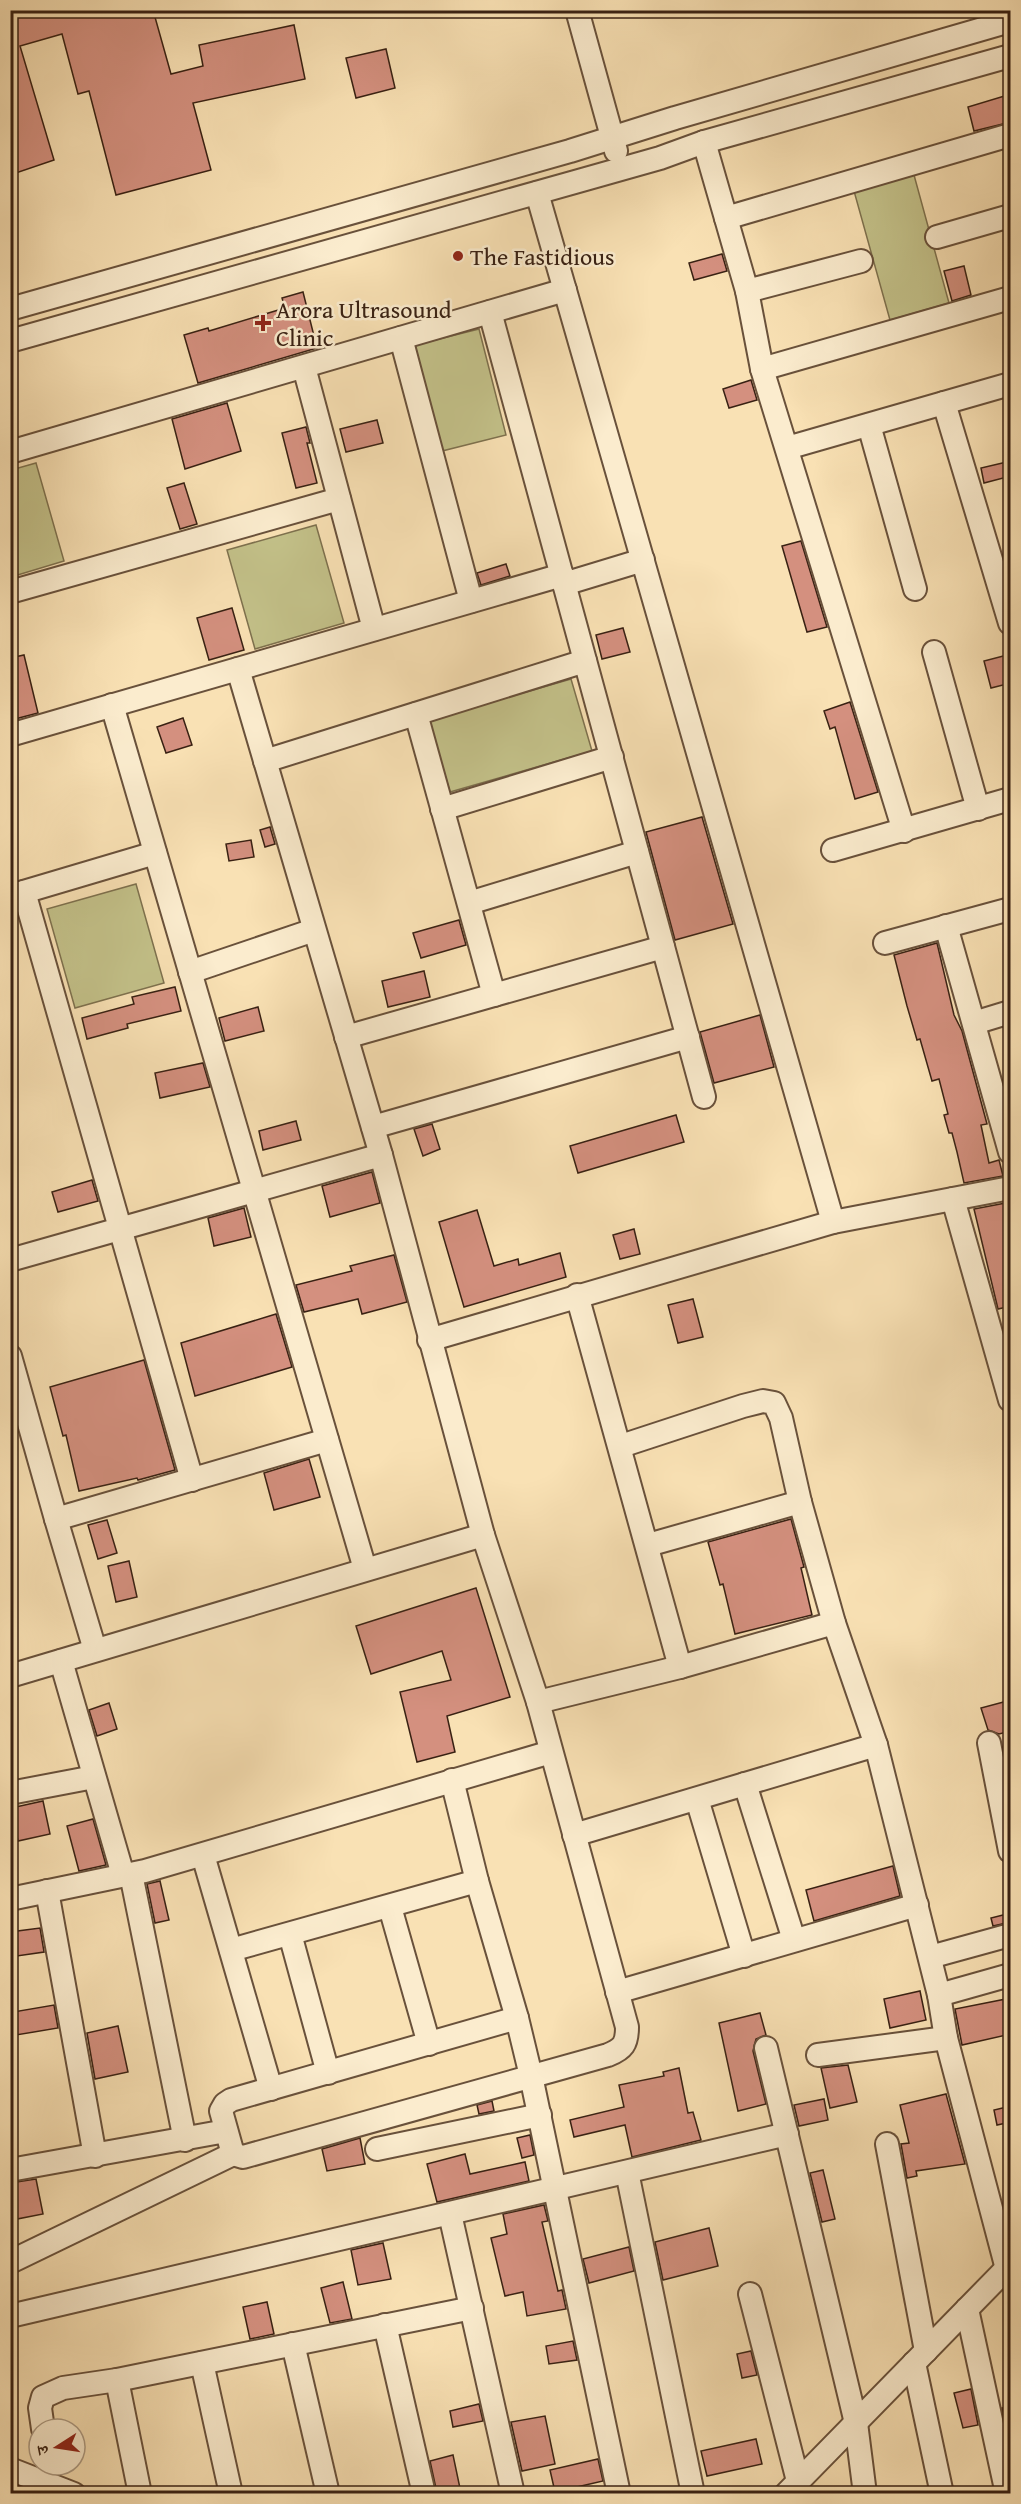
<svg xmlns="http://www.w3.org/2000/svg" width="1021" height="2504" font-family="'Gentium Book Plus','Noto Serif Devanagari',serif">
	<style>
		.green { fill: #c3c189; stroke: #7e714e; stroke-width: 1.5 }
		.building { fill: #d4907f; stroke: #392113; stroke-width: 1.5 }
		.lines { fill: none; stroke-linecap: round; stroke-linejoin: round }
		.minor-casing { stroke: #69513b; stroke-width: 26 }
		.minor { stroke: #fbecce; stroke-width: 22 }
		.poi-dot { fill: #8f2418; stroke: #fbecce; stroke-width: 2 }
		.labels { text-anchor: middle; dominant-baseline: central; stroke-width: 5; stroke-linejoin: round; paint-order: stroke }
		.poi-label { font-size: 24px; fill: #392113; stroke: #fbecce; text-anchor: start }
	</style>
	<rect width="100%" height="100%" fill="#f9e1b4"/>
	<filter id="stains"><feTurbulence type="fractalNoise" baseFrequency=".00333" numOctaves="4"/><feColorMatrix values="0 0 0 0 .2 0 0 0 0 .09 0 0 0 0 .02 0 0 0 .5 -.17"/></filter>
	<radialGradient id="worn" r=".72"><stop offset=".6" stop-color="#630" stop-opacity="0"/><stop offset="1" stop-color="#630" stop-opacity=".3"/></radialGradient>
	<!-- green -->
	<g class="green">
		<polygon points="914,175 949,303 890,320 854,191"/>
		<polygon points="479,329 506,435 442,451 415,345"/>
		<polygon points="36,463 64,561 11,577 11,470"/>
		<polygon points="316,525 344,623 255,649 227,550"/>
		<polygon points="571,679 592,751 450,792 429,720"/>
		<polygon points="136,884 164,983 75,1008 47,909"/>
	</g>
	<!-- building -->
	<g class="building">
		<polygon points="10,10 153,10 171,74 203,66 199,45 294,25 305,79 193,103 211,170 116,195 89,91 78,94 62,34 20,46 54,160 10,175"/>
		<polygon points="386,49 395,88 356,98 346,58"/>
		<polygon points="1011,94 1011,122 974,131 968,107"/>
		<polygon points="722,254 727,271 694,280 689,263"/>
		<polygon points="964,266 971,295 952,301 944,271"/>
		<polygon points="303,292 317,348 198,383 184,335 208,328 209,331 285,308 282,298"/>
		<polygon points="751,380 757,400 729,408 723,389"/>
		<polygon points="227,403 241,451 185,469 172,419"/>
		<polygon points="377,420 383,443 346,452 340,429"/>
		<polygon points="306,427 310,443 307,443 317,483 296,488 282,433"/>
		<polygon points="1011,461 1011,476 984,483 981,468"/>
		<polygon points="184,483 197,524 180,529 167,488"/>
		<polygon points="801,541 827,627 807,632 782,546"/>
		<polygon points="506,564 510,576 481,585 477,573"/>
		<polygon points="232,608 244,650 209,660 197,618"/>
		<polygon points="623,628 630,652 602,659 596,635"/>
		<polygon points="1011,654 1011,683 991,688 984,661"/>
		<polygon points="24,655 38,713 15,719 10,699 10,658"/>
		<polygon points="850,702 878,792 855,799 835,727 830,729 824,711"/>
		<polygon points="183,718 192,745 166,753 157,727"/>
		<polygon points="702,817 733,924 675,940 646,832"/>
		<polygon points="270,827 275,844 265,847 260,830"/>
		<polygon points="251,840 254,857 229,861 226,844"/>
		<polygon points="459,920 466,945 421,958 413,933"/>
		<polygon points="937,943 954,1015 962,1031 987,1124 981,1125 989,1163 999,1160 1003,1176 964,1183 957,1152 952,1133 949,1133 944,1115 948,1114 939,1079 932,1081 920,1039 917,1040 907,1006 894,955"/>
		<polygon points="424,971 430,997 388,1007 382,981"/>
		<polygon points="175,987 181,1011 127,1024 128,1028 87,1039 82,1018 134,1004 132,997"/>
		<polygon points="258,1007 264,1031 225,1041 219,1018"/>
		<polygon points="760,1015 774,1067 714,1083 700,1032"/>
		<polygon points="203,1063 210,1087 160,1098 155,1073"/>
		<polygon points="676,1115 684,1142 578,1173 570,1146"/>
		<polygon points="296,1121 301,1140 263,1150 259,1131"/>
		<polygon points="432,1124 440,1149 423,1156 414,1129"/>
		<polygon points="372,1172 380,1203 330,1217 322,1186"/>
		<polygon points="92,1180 98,1201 58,1212 52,1192"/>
		<polygon points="1011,1202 1011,1217 1004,1219 1011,1247 1011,1306 998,1309 974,1209"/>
		<polygon points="244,1208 251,1237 214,1246 208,1218"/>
		<polygon points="477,1210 494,1266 518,1259 519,1265 560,1253 566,1277 464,1307 439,1222"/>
		<polygon points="634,1229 640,1254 620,1259 613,1235"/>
		<polygon points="394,1255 407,1302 362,1314 358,1299 304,1312 296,1285 352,1271 350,1266"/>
		<polygon points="693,1299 703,1337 678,1343 668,1305"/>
		<polygon points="276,1314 292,1367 195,1396 181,1343"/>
		<polygon points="144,1360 175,1470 138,1480 137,1478 79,1491 66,1435 63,1436 50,1387"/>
		<polygon points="309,1459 320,1497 274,1510 264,1473"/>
		<polygon points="791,1519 804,1567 801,1568 812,1615 735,1634 723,1584 720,1585 708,1542"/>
		<polygon points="107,1520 117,1553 98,1559 88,1525"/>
		<polygon points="129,1561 137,1597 116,1602 108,1566"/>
		<polygon points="476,1588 510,1697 447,1716 455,1752 417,1762 400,1692 451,1680 442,1651 371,1674 356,1626"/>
		<polygon points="1011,1700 1011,1731 999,1734 988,1730 981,1708"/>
		<polygon points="109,1703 117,1729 97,1736 89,1710"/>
		<polygon points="43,1801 50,1834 18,1841 11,1808"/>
		<polygon points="93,1819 106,1865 79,1871 67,1826"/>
		<polygon points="893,1866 900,1896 814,1921 806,1890"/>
		<polygon points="160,1881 169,1920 155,1923 147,1884"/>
		<polygon points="1011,1913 1011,1922 993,1926 991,1918"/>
		<polygon points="40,1928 44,1952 10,1957 10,1932"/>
		<polygon points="920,1991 926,2020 890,2028 884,1999"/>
		<polygon points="1011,1998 1011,2034 962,2045 955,2009"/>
		<polygon points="54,2005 58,2028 16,2035 13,2012"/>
		<polygon points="760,2013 766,2035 756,2039 753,2051 766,2104 738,2111 719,2023"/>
		<polygon points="118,2026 128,2072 95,2079 87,2033"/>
		<polygon points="848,2065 857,2102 830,2108 821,2068"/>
		<polygon points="679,2068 688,2113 693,2112 701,2140 632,2157 625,2125 574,2137 570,2120 624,2107 619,2085 664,2076 663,2072"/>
		<polygon points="946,2094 965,2164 916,2171 917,2176 907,2178 901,2144 909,2143 900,2105"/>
		<polygon points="824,2099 828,2120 799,2126 794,2105"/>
		<polygon points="492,2101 494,2111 479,2114 477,2105"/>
		<polygon points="1011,2106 1011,2122 997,2125 994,2110"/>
		<polygon points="530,2135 534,2155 522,2158 517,2138"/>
		<polygon points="360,2138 365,2164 327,2171 322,2149"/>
		<polygon points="465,2154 470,2174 525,2162 529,2181 437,2202 427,2164"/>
		<polygon points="823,2170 835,2219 822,2222 810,2173"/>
		<polygon points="36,2179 43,2214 17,2219 10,2183"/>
		<polygon points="544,2205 548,2221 542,2222 558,2291 562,2290 566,2309 527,2316 523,2292 505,2296 491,2238 507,2234 503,2214"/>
		<polygon points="709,2228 718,2266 663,2280 655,2242"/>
		<polygon points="383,2243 391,2279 358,2285 351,2250"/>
		<polygon points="629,2247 634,2271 589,2283 583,2259"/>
		<polygon points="343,2282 352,2319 330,2323 321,2288"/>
		<polygon points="267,2302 274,2334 250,2339 243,2307"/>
		<polygon points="573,2341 577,2360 549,2364 546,2346"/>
		<polygon points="751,2351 757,2375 742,2378 737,2354"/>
		<polygon points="971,2389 978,2425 963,2428 954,2393"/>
		<polygon points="479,2404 483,2421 453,2427 450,2411"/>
		<polygon points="1011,2406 1011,2446 1002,2408"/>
		<polygon points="545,2416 555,2464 522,2471 511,2422"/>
		<polygon points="756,2439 762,2464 707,2476 701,2451"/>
		<polygon points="453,2455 461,2493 437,2493 430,2461"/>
		<polygon points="598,2459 603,2481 555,2492 550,2470"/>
	</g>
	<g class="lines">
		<defs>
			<g id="minor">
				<polyline points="577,10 616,151"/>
				<polyline points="704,142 747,291 762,369 904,831"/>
				<polyline points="537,193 833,1222"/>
				<polyline points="726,218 1010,135"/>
				<polyline points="937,237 1010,216"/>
				<polyline points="747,291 861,261"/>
				<polyline points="10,309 570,151 675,118 1010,21"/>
				<polyline points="490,312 704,1097"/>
				<polyline points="401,338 471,601"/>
				<polyline points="10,341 575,182 660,158 704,142 1010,56"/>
				<polyline points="304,367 374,629"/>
				<polyline points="762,369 1010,298"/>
				<polyline points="944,403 1010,623"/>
				<polyline points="869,425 915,589"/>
				<polyline points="787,448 1010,384"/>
				<polyline points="10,452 565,290"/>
				<polyline points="564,584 643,560"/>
				<polyline points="10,592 339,499"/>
				<polyline points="934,652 978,809"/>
				<path d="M238,669L381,1155L483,1535L538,1702L627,2027C627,2044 623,2049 608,2055L243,2157L233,2154L221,2111L225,2104L231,2100L517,2018"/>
				<polyline points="112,705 365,1569"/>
				<polyline points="416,714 494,995"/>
				<polyline points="10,735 562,575"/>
				<polyline points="265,761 585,661"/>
				<polyline points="442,809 612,757"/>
				<polyline points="833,850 1010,799"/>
				<polyline points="24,892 192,1480"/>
				<polyline points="10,896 155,853"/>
				<polyline points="469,903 637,852"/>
				<polyline points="946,926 1010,1152"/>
				<polyline points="885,943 1010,909"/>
				<polyline points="190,972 314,930"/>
				<polyline points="974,1023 1010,1012"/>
				<polyline points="346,1037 663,947"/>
				<polyline points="373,1127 688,1037"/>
				<polyline points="953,1199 1010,1400"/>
				<polyline points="10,1260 381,1155"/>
				<polyline points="577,1295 680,1667"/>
				<polyline points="429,1340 833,1222 1010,1188"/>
				<polyline points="10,1356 56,1519 95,1650"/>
				<polyline points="621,1446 743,1406 763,1401 774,1403 781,1418 800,1502 834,1623 876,1745 939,1995 946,2038 1007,2269"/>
				<polyline points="56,1519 327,1440"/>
				<polyline points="648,1545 800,1502"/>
				<polyline points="61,1661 123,1875"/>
				<polyline points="10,1676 483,1535"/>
				<polyline points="538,1702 680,1667 834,1623"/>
				<polyline points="989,1743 1010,1851"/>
				<polyline points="452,1780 477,1881 517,2018 531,2076 619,2494"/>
				<polyline points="745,1784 794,1940"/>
				<polyline points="10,1793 94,1777"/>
				<polyline points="697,1799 744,1956"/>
				<polyline points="574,1835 876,1745"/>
				<polyline points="203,1855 271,2089"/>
				<polyline points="131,1874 185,2140"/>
				<polyline points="47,1891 95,2156"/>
				<polyline points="10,1899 145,1871 551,1752"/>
				<polyline points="390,1907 429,2044"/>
				<polyline points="290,1934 328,2073"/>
				<polyline points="231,1950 477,1881"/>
				<polyline points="930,1957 1010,1935"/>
				<polyline points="617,1992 917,1905"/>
				<polyline points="939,1995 1010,1975"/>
				<polyline points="766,2048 856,2423 865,2494"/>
				<polyline points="818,2055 946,2038"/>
				<polyline points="887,2144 926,2351"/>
				<polyline points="377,2149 540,2115"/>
				<polyline points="10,2170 226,2131"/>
				<polyline points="627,2172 693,2494"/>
				<polyline points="450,2214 513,2494"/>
				<polyline points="10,2262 233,2154"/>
				<polyline points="750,2294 798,2481"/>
				<polyline points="967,2309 1007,2494"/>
				<polyline points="10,2316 787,2134"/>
				<polyline points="385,2325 424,2494"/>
				<polyline points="293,2344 328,2494"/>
				<polyline points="202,2363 231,2494"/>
				<polyline points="914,2363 942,2494"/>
				<polyline points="117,2380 140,2494"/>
				<polyline points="43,2429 40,2408 43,2397 63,2388 117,2380 472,2308"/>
				<polyline points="10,2469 74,2494"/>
				<polyline points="786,2494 1010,2265"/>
			</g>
		</defs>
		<!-- minor casing -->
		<use href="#minor" class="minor-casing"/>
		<!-- minor -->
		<use href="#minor" class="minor"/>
	</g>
	<!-- markers -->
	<g class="poi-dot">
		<circle cx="458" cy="256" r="6"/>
		<path d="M260 314h6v6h6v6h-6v6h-6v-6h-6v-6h6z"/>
	</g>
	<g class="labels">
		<!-- poi labels -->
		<g class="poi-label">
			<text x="470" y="256">The Fastidious</text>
			<text x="276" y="309">Arora Ultrasound<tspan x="276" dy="28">Clinic</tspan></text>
		</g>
	</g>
	<!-- margin -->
	<rect width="1021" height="2504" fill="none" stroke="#f9e1b4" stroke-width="36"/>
	<rect x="12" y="12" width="997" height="2480" fill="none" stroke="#392113" stroke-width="3"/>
	<rect x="18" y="18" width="985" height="2468" fill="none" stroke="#392113" stroke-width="1.5"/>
	<!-- north arrow -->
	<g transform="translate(57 2447) rotate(258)"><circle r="28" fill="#fbecce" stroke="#ad9b83" stroke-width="1.5"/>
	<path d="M0-4.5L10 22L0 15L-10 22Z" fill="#8f2418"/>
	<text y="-9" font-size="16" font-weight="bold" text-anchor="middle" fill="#392113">उ</text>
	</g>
	<rect width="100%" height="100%" filter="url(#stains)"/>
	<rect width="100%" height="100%" fill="url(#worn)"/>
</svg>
